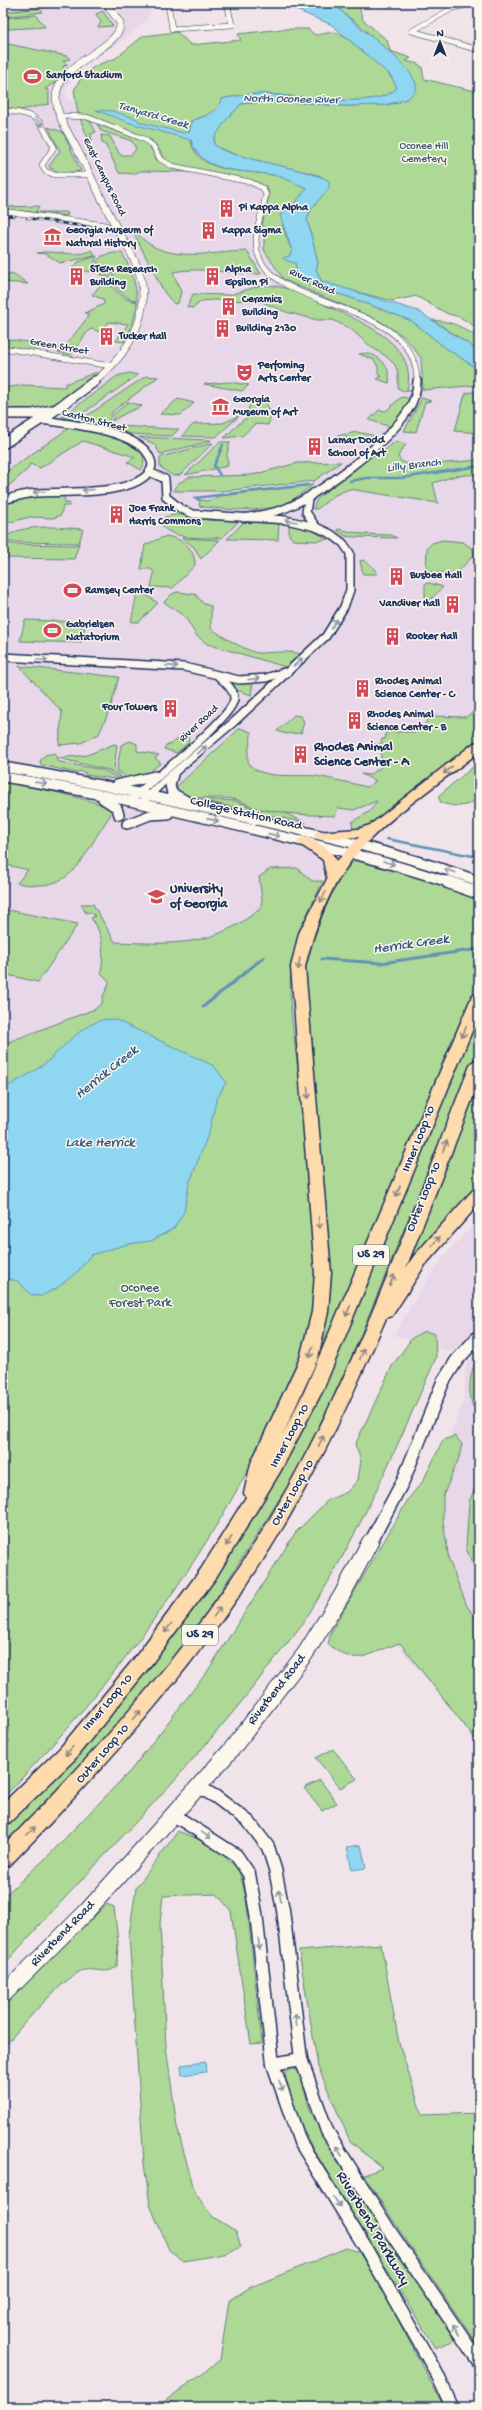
<svg xmlns="http://www.w3.org/2000/svg" width="482" height="2410" font-family="'Gochi Hand',sans-serif">
	<style>
		.built { fill: #e8d7e9 }
		.green { fill: #add896; stroke: #64847a }
		.water { fill: #8fd6f1; stroke: #6193b6 }
		.lines { fill: none; stroke-linecap: round; stroke-linejoin: round }
		.stream-far1 { stroke: #6193b6; stroke-width: 2.5 }
		.stream { stroke: #6193b6; stroke-width: 3 }
		.street-far2-casing { stroke: #1b2f5e; stroke-width: 6 }
		.street-far1-casing { stroke: #1b2f5e; stroke-width: 10 }
		.street-casing { stroke: #1b2f5e; stroke-width: 15 }
		.secondary-far3-casing { stroke: #1b2f5e; stroke-width: 8 }
		.secondary-far2-casing { stroke: #1b2f5e; stroke-width: 12 }
		.secondary-far1-casing { stroke: #1b2f5e; stroke-width: 15 }
		.secondary-casing { stroke: #1b2f5e; stroke-width: 18 }
		.highway-casing { stroke: #1b2f5e; stroke-width: 3 }
		.street-far2 { stroke: #fbf7ec; stroke-width: 5 }
		.street-far1 { stroke: #fbf7ec; stroke-width: 7 }
		.street { stroke: #fbf7ec; stroke-width: 12 }
		.secondary-far3 { stroke: #fbf7ec; stroke-width: 7 }
		.secondary-far2 { stroke: #fbf7ec; stroke-width: 9 }
		.secondary-far1 { stroke: #fbf7ec; stroke-width: 12 }
		.secondary { stroke: #fbf7ec; stroke-width: 16 }
		.highway { fill: #fedbac; fill-rule: evenodd }
		.rail-casing { stroke: #1b2f5e; stroke-width: 2.5 }
		.rail { stroke: #fbf7ec; stroke-width: 1.5; stroke-dasharray: 5; stroke-linecap: butt }
		.oneway { stroke: #8b93a5 }
		.oneway2 { stroke: #8c8585 }
		.labels { text-anchor: middle; dominant-baseline: central; stroke-width: 3; stroke-linejoin: round; paint-order: stroke }
		.far-poi-label { font-size: 11px; font-weight: bold; fill: #1b2f5e; stroke: #fbf7ec; text-anchor: start }
		.far-park-label { font-size: 11px; fill: #40596c; stroke: #fbf7ec }
		.far-street-label { font-size: 11px; fill: #1b2f5e; stroke: #fbf7ec }
		.far-water-label { font-size: 12px; font-style: italic; fill: #385983; stroke: #fbf7ec }
		.shield { fill: #fbf7ec; stroke: #5e6b89; stroke-width: 1 }
		.shield-label { font-size: 12px; font-weight: bold; fill: #1b2f5e }
		.poi-label { font-size: 13px; font-weight: bold; fill: #1b2f5e; stroke: #fbf7ec; text-anchor: start }
		.street-label { font-size: 13px; fill: #1b2f5e; stroke: #fbf7ec }
		.park-label { font-size: 13px; fill: #40596c; stroke: #fbf7ec }
		.water-label { font-size: 14px; font-style: italic; fill: #385983; stroke: #fbf7ec }
		.near-street-label { font-size: 16px; fill: #1b2f5e; stroke: #fbf7ec }
	</style>
	<rect width="100%" height="100%" fill="#f0e4ea"/>
	<filter id="ink" filterUnits="userSpaceOnUse"><feTurbulence type="fractalNoise" baseFrequency=".025" numOctaves="2"/><feDisplacementMap in="SourceGraphic" scale="8" xChannelSelector="R" yChannelSelector="G"/><feConvolveMatrix kernelMatrix="1 2 1 2 8 2 1 2 1" color-interpolation-filters="sRGB"/></filter>
	<g filter="url(#ink)">
		<!-- built -->
		<g class="built">
			<polygon points="3,3 151,3 150,14 144,23 122,41 82,68 73,77 66,91 67,98 232,170 275,176 283,228 292,251 479,370 479,737 367,824 324,872 297,919 3,1783"/>
			<polygon points="479,1218 479,1328 452,1352 394,1335 419,1292 445,1255"/>
			<polygon points="479,1345 479,1743 361,1601 431,1482 463,1402 466,1365"/>
		</g>
		<!-- green -->
		<g class="green">
			<path d="M335,3H358L363,20L387,40L390,51L411,58L406,61L418,64L422,67L424,79L479,92V329L460,317L448,314L416,296L393,301L341,288L321,281L316,269L318,263L307,219L311,209L326,191L321,176C303,170 221,155 214,144C213,129 232,115 241,104L278,101L345,106L385,105L399,103L416,85C410,67 373,37 358,24C349,17 341,13 335,3Z"/>
			<polygon points="39,8 43,12 6,17 3,12"/>
			<polygon points="103,11 113,26 98,27 101,22 96,14"/>
			<polygon points="36,15 45,27 10,29 3,28 3,18"/>
			<path d="M282,29H308L315,35C321,35 331,31 336,33C347,35 398,78 397,88C375,112 293,94 262,94C249,94 235,96 222,99C219,113 204,116 191,121C189,128 189,134 191,142C200,178 253,168 282,177C290,180 299,185 307,188L296,202L282,212L283,228L292,251L289,256L284,258L295,262L299,279L311,286L349,297L412,321L443,346L479,370V385L423,390L421,358L412,346L403,336L378,320L284,280L264,250V227L262,225L269,195L267,187L251,180L171,164C161,157 160,147 151,140L88,115L78,114L74,90L83,75L95,66L116,58L143,36L177,32L191,45L241,40L238,34Z"/>
			<polygon points="3,43 67,56 70,59 63,61 68,65 63,66 66,72 63,77 45,89 49,90 49,104 21,110 3,109 5,105 3,104"/>
			<polygon points="79,116 90,121 96,132 91,134 92,141 89,141"/>
			<polygon points="97,124 146,142 154,153 153,157 167,166 190,172 140,171 134,174 119,173 105,144 102,143 101,135 110,136 120,155 131,155 136,149 132,141 101,131"/>
			<polygon points="48,127 63,132 81,171 62,173 50,168 49,166 60,151"/>
			<polygon points="39,206 36,212 65,212 68,213 67,216 3,209 3,207"/>
			<path d="M136,232C162,265 210,252 247,251L261,274C231,275 203,266 173,272L181,292L178,303L174,304L164,292L135,236Z"/>
			<path d="M92,250L95,256L60,263L46,254L37,253C56,249 74,259 92,250Z"/>
			<path d="M114,253H122C131,268 136,283 137,301L128,298L114,286L113,274L98,265L97,261L102,256Z"/>
			<polygon points="97,256 94,264 102,270 101,273 71,269 78,262"/>
			<path d="M104,271L110,274L112,287L126,299L137,302C136,316 131,330 124,342L116,341L128,324L109,322L100,332L92,329L88,331L71,355L58,352L59,347L65,346L88,317V313H85L104,304L103,299L92,295L108,276L101,275Z"/>
			<polygon points="12,273 14,274 28,284 3,282 3,276"/>
			<path d="M263,285C287,285 306,296 327,306C359,321 419,343 407,390H412L403,391L398,388V373L395,365L387,357L371,347L352,330L333,320H317L286,312L260,301L211,300L202,301L193,308L187,307L193,294L229,295Z"/>
			<path d="M433,320C454,322 462,326 479,339V351Z"/>
			<polygon points="3,339 29,342 40,348 37,352 3,345"/>
			<path d="M359,354C376,350 392,366 389,383L377,379L382,376L378,375V367L374,360Z"/>
			<path d="M94,373H98C67,399 45,416 3,409V388L23,385L65,387V384Z"/>
			<polygon points="129,373 138,375 73,420 62,417 117,376"/>
			<polygon points="146,376 158,377 113,411 108,423 99,425 79,421"/>
			<polygon points="229,382 249,385 242,391 204,384"/>
			<polygon points="479,391 479,433 455,431 464,398 466,393"/>
			<polygon points="405,397 410,400 408,403 391,427 369,420 379,410 386,411 400,398"/>
			<polygon points="422,398 431,401 425,402 416,432 404,431"/>
			<polygon points="178,399 194,403 181,415 160,414"/>
			<polygon points="128,402 142,406 126,413 112,421 114,414"/>
			<polygon points="251,402 266,402 270,412 246,415"/>
			<polygon points="259,414 272,414 268,425 255,424 242,436 224,438 243,420"/>
			<polygon points="239,416 216,437 181,436 194,424 223,423"/>
			<polygon points="117,426 173,429 179,429 172,436 131,434 113,428"/>
			<path d="M69,428L117,437L141,449C143,456 146,463 141,470L127,462L135,457L83,441L40,468L30,464L28,469L3,491V474Z"/>
			<polygon points="357,432 376,436 370,440 344,438 339,443 337,436"/>
			<polygon points="139,437 211,440 211,441 160,454 154,444"/>
			<polygon points="396,441 406,444 398,456 401,461 413,466 479,460 479,474 455,476 433,483 438,503 349,489 335,495 317,509 313,509 317,499 371,456 385,450"/>
			<polygon points="220,442 230,442 227,454 228,466 185,475"/>
			<polygon points="213,443 180,475 173,476 160,467 160,457"/>
			<polygon points="341,462 314,481 222,491 173,491 177,484 189,477 252,475 298,463"/>
			<path d="M313,485C304,491 295,499 285,504C262,513 223,510 199,506L200,501L196,499L207,501L221,496Z"/>
			<polygon points="60,495 65,499 65,503 70,503 69,506 63,506 61,515 53,518 30,517 3,524 3,503 18,497"/>
			<path d="M177,514L208,520L239,521L222,538C203,537 176,541 162,526L165,517Z"/>
			<polygon points="244,522 279,523 278,540 227,539"/>
			<polygon points="289,525 311,530 328,539 316,541 293,540 289,535"/>
			<path d="M54,527L83,529L79,543L3,542C9,527 40,527 54,527Z"/>
			<polygon points="338,529 363,534 391,535 397,538 353,537 345,536 337,530"/>
			<path d="M166,536C183,539 195,548 195,565L173,588L151,587L154,573L151,569H141L145,545Z"/>
			<polygon points="182,538 219,540 219,541 201,559 194,547"/>
			<polygon points="443,540 463,542 473,549 474,555 456,574 426,571 427,548 432,543"/>
			<polygon points="3,544 73,545 79,544 74,559 3,558"/>
			<polygon points="363,560 371,565 378,574 363,574 360,561"/>
			<polygon points="429,583 443,587 425,605 425,584"/>
			<path d="M177,592L195,594L204,604L211,606V628C218,634 248,652 258,653C273,653 286,650 301,654L286,667L207,644L196,635L185,617L164,602L172,594Z"/>
			<polygon points="137,593 143,593 158,603 139,622 131,622"/>
			<polygon points="25,620 86,622 81,643 20,641"/>
			<polygon points="19,666 119,677 110,709 99,734 81,743 59,745 62,712"/>
			<polygon points="229,680 253,682 251,695 237,690"/>
			<path d="M479,708V741L367,828L353,832L352,822L370,811L377,801L354,810L338,808L335,816C308,815 282,814 256,808C248,806 242,800 233,799C220,796 182,803 176,787L240,728L251,732C252,742 244,758 250,765C262,780 299,774 316,776C333,779 350,783 367,787L376,781L361,774L369,775L380,768L382,747L374,746V744H381L382,739H385L386,732H417L432,716L466,717Z"/>
			<polygon points="294,715 301,716 304,722 301,733 286,734 277,731"/>
			<path d="M188,734L189,743L176,753L164,749L166,745C176,744 178,735 188,734Z"/>
			<polygon points="130,741 137,744 137,751 159,755 155,758 161,763 143,777 127,779 117,769 121,745"/>
			<polygon points="114,744 117,745 114,769 122,778 108,770 58,758 87,755"/>
			<polygon points="55,753 57,761 60,762 103,770 122,780 85,775 86,773 79,771 77,773 41,765 40,761 45,755"/>
			<path d="M479,762V798C466,808 456,807 441,803L438,796Z"/>
			<path d="M3,782C17,784 103,800 111,810L110,816C81,855 77,895 17,883L28,870L3,864Z"/>
			<polygon points="196,799 236,801 255,809 283,812 306,823"/>
			<path d="M360,860L386,866L479,897V977L307,1388L302,1386L320,1339L306,966C309,946 338,860 360,860Z"/>
			<path d="M297,868L312,881H323C311,906 298,930 293,957C286,994 294,1033 298,1070C306,1144 317,1220 316,1295C315,1334 296,1371 280,1406C212,1553 115,1682 3,1798V1044L95,1009L103,1002L102,1000C103,993 109,988 109,981L101,973C104,952 104,935 91,918L95,916L91,912L86,913L81,904H93L115,942C174,944 211,948 260,909L262,900L259,877L270,869Z"/>
			<polygon points="3,909 78,924 38,982 3,974"/>
			<polygon points="479,1013 479,1046 357,1344 323,1421 291,1481 212,1605 159,1676 115,1729 3,1849 3,1827 63,1765 239,1539 306,1424 323,1386"/>
			<polygon points="479,1081 479,1188 413,1257 417,1237"/>
			<path d="M424,1331L435,1334L436,1358C398,1444 361,1531 310,1612C298,1632 281,1650 267,1669C187,1775 91,1866 3,1966V1897L45,1859L131,1770L207,1672L295,1533L328,1500L347,1492L358,1480L361,1460L355,1445L392,1366L412,1338Z"/>
			<path d="M479,1354V1408L473,1407C467,1389 470,1371 479,1354Z"/>
			<path d="M455,1436L462,1444L459,1458L443,1496V1521L449,1560L467,1606L479,1623V1744L400,1643C368,1653 357,1669 328,1644L331,1632L409,1498L423,1481L443,1440Z"/>
			<polygon points="479,1478 479,1579 466,1548 469,1502"/>
			<polygon points="333,1749 357,1779 340,1788 316,1758"/>
			<polygon points="320,1780 337,1803 322,1811 304,1788"/>
			<polygon points="178,1831 212,1845 239,1870 246,1897 262,2043 251,2044 231,1911 217,1894 163,1896 160,1924 166,2046 177,2127 195,2193 213,2217 236,2231 241,2247 224,2254 184,2261 169,2250 150,2205 144,2164 129,1935 136,1888"/>
			<path d="M107,1904L114,1907L118,1941L117,1966C106,1977 91,1965 79,1972C60,1982 16,2031 3,2049V2005Z"/>
			<polygon points="381,1944 399,2043 422,2115 479,2113 479,2347 402,2234 364,2175 382,2168 350,2141 318,2067 299,1951"/>
			<path d="M292,2067L299,2071L310,2110L336,2160L455,2340L435,2348L312,2147C300,2123 287,2099 285,2072Z"/>
			<polygon points="346,2248 359,2252 386,2297 444,2407 157,2407 220,2360 229,2301 249,2288"/>
		</g>
		<!-- water -->
		<g class="water">
			<path d="M279,3H335C347,24 422,66 416,91L407,99L385,105L345,106L278,101L248,102L241,104L227,119L214,138V144C223,158 306,167 329,181V188L311,209L307,219L318,263L316,269L321,281L418,311L479,351V370L443,346L412,321L349,297L311,286L299,279L295,263L285,260L283,258L289,256L292,251L280,215L296,202L307,188C299,185 289,180 281,177C251,168 202,178 191,140L130,123L96,110L112,111L137,119L139,122L184,133L189,132L192,121C204,116 219,113 222,99C235,96 248,94 262,94C292,95 376,111 397,88L391,76L332,25Z"/>
			<path d="M108,1019L116,1020L214,1066L226,1082L216,1101L209,1132L189,1184L184,1212L174,1228L151,1241L128,1244L91,1255L78,1271L57,1288L41,1296L31,1295L18,1281L3,1278V1089C16,1081 31,1074 43,1065C62,1050 82,1022 108,1019Z"/>
			<polygon points="361,1845 366,1868 352,1870 347,1847"/>
			<polygon points="205,2062 206,2072 182,2075 181,2065"/>
		</g>
		<g class="lines">
			<!-- stream-far1 -->
			<g class="stream-far1">
				<polyline points="220,475 214,466 223,445"/>
				<polyline points="350,481 366,478 402,478 479,466"/>
				<polyline points="194,498 308,485"/>
				<polyline points="387,839 478,857"/>
			</g>
			<!-- stream -->
			<g class="stream">
				<polyline points="322,959 381,963 479,949"/>
				<polyline points="203,1007 264,957"/>
			</g>
			<defs>
				<g id="street-far2">
					<polyline points="168,3 172,29 232,25 227,3"/>
					<polyline points="476,3 453,8 412,31 479,50"/>
					<polyline points="3,9 60,3"/>
					<path d="M3,110C40,116 36,115 54,147L42,165L45,171L55,175H90"/>
					<path d="M62,116L87,117L144,139L153,146L160,159L172,166L250,182L263,188L266,195C262,214 251,238 259,257C281,312 418,301 417,382"/>
					<polyline points="3,211 105,225 118,231"/>
					<polyline points="3,348 111,366"/>
				</g>
				<g id="street-far1">
					<polyline points="313,493 308,500 306,512 316,527"/>
					<path d="M3,500C14,497 24,494 36,493C62,491 137,497 151,469C154,462 149,455 145,450C122,429 71,424 41,420"/>
					<path d="M244,518C258,515 272,514 286,508C320,494 386,444 407,412C413,403 417,392 417,381"/>
					<polyline points="3,657 184,667 239,680 266,678 284,672"/>
					<path d="M134,797C152,780 232,719 234,699C235,690 225,682 219,677"/>
					<polyline points="141,804 163,782 235,721 326,636 344,607 350,590 350,553 343,543 331,534 316,527 286,520 193,514 181,509 166,497 165,479 149,472"/>
				</g>
				<g id="street">
					<polyline points="197,1786 216,1797 249,1822 268,1847 275,1869 283,1910 301,2059 327,2131 391,2233 479,2362"/>
					<polyline points="172,1814 236,1855 249,1874 256,1913 273,2064 300,2142 365,2247 437,2374 452,2407"/>
					<polyline points="273,2064 301,2059"/>
				</g>
				<path id="secondary-far3" d="M94,382C128,354 154,314 138,269C132,252 121,237 113,221C101,198 90,174 78,151C70,136 56,115 56,98C56,62 123,48 120,23L106,3"/>
				<g id="secondary-far2">
					<polyline points="11,414 33,414 52,410"/>
					<polyline points="3,444 51,413 95,381"/>
					<path d="M3,767C84,780 163,798 243,817C322,835 402,854 479,881"/>
					<polyline points="173,775 170,785 172,793 185,800"/>
					<path d="M3,777C81,789 158,807 234,825C307,842 380,859 451,883"/>
					<polyline points="117,785 155,776"/>
					<polyline points="103,799 117,808 119,815"/>
					<polyline points="127,824 150,815 168,814"/>
				</g>
				<g id="secondary-far1">
					<polyline points="448,882 479,893"/>
					<polyline points="370,1543 403,1481 443,1382 457,1360 479,1336"/>
				</g>
				<polyline id="secondary" points="3,1995 87,1911 231,1750 305,1654 342,1595 370,1542"/>
				<g id="highway">
					<path d="M479,742V752C440,783 380,822 351,861C327,892 314,930 305,967L331,1273L328,1312L318,1358L282,1436L305,1390L472,996L479,992V1014L323,1390L280,1472L215,1579L147,1670L74,1760L10,1822L3,1824V1803L60,1748L133,1660L201,1569L246,1497L244,1493L251,1463L300,1358L312,1312L315,1273L291,967L299,933L327,879L323,860L297,842L299,839C312,836 331,849 337,861L359,837L321,839L316,838L314,835L316,832L358,829L370,825L474,743Z"/>
					<path d="M479,1058V1082L406,1268L413,1257L473,1190L479,1189V1204L425,1265L392,1316L386,1318C357,1386 326,1453 289,1517C214,1647 114,1758 10,1865L3,1867V1846C105,1743 203,1634 276,1508C358,1368 411,1213 471,1063Z"/>
				</g>
			</defs>
			<!-- street-far2 casing -->
			<use href="#street-far2" class="street-far2-casing"/>
			<!-- street-far1 casing -->
			<use href="#street-far1" class="street-far1-casing"/>
			<!-- street casing -->
			<use href="#street" class="street-casing"/>
			<!-- secondary-far3 casing -->
			<use href="#secondary-far3" class="secondary-far3-casing"/>
			<!-- secondary-far2 casing -->
			<use href="#secondary-far2" class="secondary-far2-casing"/>
			<!-- secondary-far1 casing -->
			<use href="#secondary-far1" class="secondary-far1-casing"/>
			<!-- secondary casing -->
			<use href="#secondary" class="secondary-casing"/>
			<!-- highway casing -->
			<use href="#highway" class="highway-casing"/>
			<!-- street-far2 -->
			<use href="#street-far2" class="street-far2"/>
			<!-- street-far1 -->
			<use href="#street-far1" class="street-far1"/>
			<!-- street -->
			<use href="#street" class="street"/>
			<!-- secondary-far3 -->
			<use href="#secondary-far3" class="secondary-far3"/>
			<!-- secondary-far2 -->
			<use href="#secondary-far2" class="secondary-far2"/>
			<!-- secondary-far1 -->
			<use href="#secondary-far1" class="secondary-far1"/>
			<!-- secondary -->
			<use href="#secondary" class="secondary"/>
			<!-- highway -->
			<use href="#highway" class="highway"/>
			<defs>
				<g id="rail">
					<polyline points="3,215 15,216"/>
					<polyline points="27,218 108,230"/>
				</g>
			</defs>
			<!-- rail casing -->
			<use href="#rail" class="rail-casing"/>
			<!-- rail -->
			<use href="#rail" class="rail"/>
		</g>
		<!-- one-way arrows -->
		<defs><path id="oneway-shaft" d="M-6 0H5M1.5-3L5.5 0L1.5 3" fill="none" stroke-width="1.6" stroke-linecap="round" stroke-linejoin="round"/></defs>
		<g class="oneway">
			<use href="#oneway-shaft" transform="translate(39 122) rotate(49)"/>
			<use href="#oneway-shaft" transform="translate(88 490) rotate(178)"/>
			<use href="#oneway-shaft" transform="translate(39 492) rotate(177)"/>
			<use href="#oneway-shaft" transform="translate(291 521) rotate(-170)"/>
			<use href="#oneway-shaft" transform="translate(334 624) rotate(-56)"/>
			<use href="#oneway-shaft" transform="translate(42 660) rotate(3)"/>
			<use href="#oneway-shaft" transform="translate(298 662) rotate(-43)"/>
			<use href="#oneway-shaft" transform="translate(172 666) rotate(4)"/>
			<use href="#oneway-shaft" transform="translate(254 679) rotate(-6)"/>
			<use href="#oneway-shaft" transform="translate(202 750) rotate(-41)"/>
			<use href="#oneway-shaft" transform="translate(41 783) rotate(10)"/>
			<use href="#oneway-shaft" transform="translate(213 820) rotate(13)"/>
			<use href="#oneway-shaft" transform="translate(274 835) rotate(13)"/>
			<use href="#oneway-shaft" transform="translate(389 863) rotate(16)"/>
			<use href="#oneway-shaft" transform="translate(450 871) rotate(-162)"/>
			<use href="#oneway-shaft" transform="translate(206 1835) rotate(35)"/>
			<use href="#oneway-shaft" transform="translate(280 1896) rotate(-100)"/>
			<use href="#oneway-shaft" transform="translate(259 1944) rotate(83)"/>
			<use href="#oneway-shaft" transform="translate(296 2020) rotate(-97)"/>
			<use href="#oneway-shaft" transform="translate(281 2086) rotate(71)"/>
			<use href="#oneway-shaft" transform="translate(339 2151) rotate(-122)"/>
			<use href="#oneway-shaft" transform="translate(337 2202) rotate(58)"/>
			<use href="#oneway-shaft" transform="translate(456 2330) rotate(-124)"/>
		</g>
		<g class="oneway2">
			<use href="#oneway-shaft" transform="translate(448 770) rotate(141)"/>
			<use href="#oneway-shaft" transform="translate(323 897) rotate(118)"/>
			<use href="#oneway-shaft" transform="translate(299 964) rotate(98)"/>
			<use href="#oneway-shaft" transform="translate(464 1032) rotate(113)"/>
			<use href="#oneway-shaft" transform="translate(308 1093) rotate(85)"/>
			<use href="#oneway-shaft" transform="translate(445 1146) rotate(-68)"/>
			<use href="#oneway-shaft" transform="translate(398 1191) rotate(112)"/>
			<use href="#oneway-shaft" transform="translate(319 1223) rotate(85)"/>
			<use href="#oneway-shaft" transform="translate(436 1241) rotate(-48)"/>
			<use href="#oneway-shaft" transform="translate(392 1280) rotate(-68)"/>
			<use href="#oneway-shaft" transform="translate(348 1311) rotate(113)"/>
			<use href="#oneway-shaft" transform="translate(311 1352) rotate(106)"/>
			<use href="#oneway-shaft" transform="translate(362 1354) rotate(-67)"/>
			<use href="#oneway-shaft" transform="translate(321 1441) rotate(-64)"/>
			<use href="#oneway-shaft" transform="translate(229 1541) rotate(122)"/>
			<use href="#oneway-shaft" transform="translate(217 1612) rotate(-55)"/>
			<use href="#oneway-shaft" transform="translate(168 1628) rotate(126)"/>
			<use href="#oneway-shaft" transform="translate(137 1715) rotate(-51)"/>
			<use href="#oneway-shaft" transform="translate(69 1751) rotate(131)"/>
			<use href="#oneway-shaft" transform="translate(31 1831) rotate(-45)"/>
		</g>
	</g>
	<!-- icons -->
	<defs>
		<symbol id="stadium-bare" viewBox="-9 -9 18 18"><path d="M0-5a6.5 5 0 1 0 0 10a6.5 5 0 1 0 0-10ZM-3.5-1.8h7v3.6h-7Z" fill="#d1495b" stroke="#fbf7ec" stroke-width="2.5" paint-order="stroke"/></symbol>
		<symbol id="building-bare" viewBox="-9 -9 18 18"><path d="M-4-6H4V6H1V3H-1V6H-4ZM-2.5-4.3h1.7v1.8h-1.7ZM.8-4.3h1.7v1.8H.8ZM-2.5-1h1.7V.8h-1.7ZM.8-1h1.7V.8H.8Z" fill="#d1495b" stroke="#fbf7ec" stroke-width="2.5" paint-order="stroke"/></symbol>
		<symbol id="museum-bare" viewBox="-9 -9 18 18"><path d="M0-6L6-3V-2H-6V-3ZM-5-1h2V3h-2ZM-1-1h2V3h-2ZM3-1h2V3H3ZM-6 4H6V6H-6Z" fill="#d1495b" stroke="#fbf7ec" stroke-width="2.5" paint-order="stroke"/></symbol>
		<symbol id="theatre-bare" viewBox="-9 -9 18 18"><path d="M-5-5.5Q0-4 5-5.5V0Q5 5 0 6Q-5 5-5 0ZM-3.3-2.5H-1v1.5H-3.3ZM1-2.5H3.3v1.5H1ZM-2.8 1Q0 5.5 2.8 1Z" fill="#d1495b" stroke="#fbf7ec" stroke-width="2.5" paint-order="stroke"/></symbol>
		<symbol id="university-bare" viewBox="-9 -9 18 18"><path d="M0-5L7-2L0 1L-7-2ZM-4 1L0 2.5L4 1V4Q0 6-4 4Z" fill="#d1495b" stroke="#fbf7ec" stroke-width="2.5" paint-order="stroke"/></symbol>
	</defs>
	<g fill-rule="evenodd">
		<use href="#stadium-bare" x="20" y="64" width="25" height="25"/>
		<use href="#building-bare" x="214" y="196" width="25" height="25"/>
		<use href="#building-bare" x="196" y="218" width="25" height="25"/>
		<use href="#museum-bare" x="40" y="224" width="25" height="25"/>
		<use href="#building-bare" x="64" y="264" width="25" height="25"/>
		<use href="#building-bare" x="200" y="264" width="25" height="25"/>
		<use href="#building-bare" x="216" y="294" width="25" height="25"/>
		<use href="#building-bare" x="210" y="316" width="25" height="25"/>
		<use href="#building-bare" x="94" y="324" width="25" height="25"/>
		<use href="#theatre-bare" x="232" y="360" width="25" height="25"/>
		<use href="#museum-bare" x="208" y="394" width="25" height="25"/>
		<use href="#building-bare" x="302" y="434" width="25" height="25"/>
		<use href="#building-bare" x="104" y="502" width="25" height="25"/>
		<use href="#building-bare" x="384" y="564" width="25" height="25"/>
		<use href="#stadium-bare" x="60" y="578" width="25" height="25"/>
		<use href="#building-bare" x="440" y="592" width="25" height="25"/>
		<use href="#stadium-bare" x="40" y="618" width="25" height="25"/>
		<use href="#building-bare" x="380" y="624" width="25" height="25"/>
		<use href="#building-bare" x="350" y="676" width="25" height="25"/>
		<use href="#building-bare" x="158" y="696" width="25" height="25"/>
		<use href="#building-bare" x="342" y="708" width="25" height="25"/>
		<use href="#building-bare" x="288" y="742" width="25" height="25"/>
		<use href="#university-bare" x="144" y="884" width="25" height="25"/>
	</g>
	<g class="labels">
		<!-- far-poi labels -->
		<g class="far-poi-label">
			<text x="46" y="76">Sanford Stadium</text>
			<text x="239" y="208">Pi Kappa Alpha</text>
			<text x="66" y="231">Georgia Museum of<tspan x="66" dy="13">Natural History</tspan></text>
			<text x="222" y="231">Kappa Sigma</text>
			<text x="90" y="270">STEM Research<tspan x="90" dy="13">Building</tspan></text>
			<text x="225" y="270">Alpha<tspan x="225" dy="13">Epsilon Pi</tspan></text>
			<text x="242" y="300">Ceramics<tspan x="242" dy="13">Building</tspan></text>
			<text x="236" y="329">Building 2130</text>
			<text x="119" y="337">Tucker Hall</text>
			<text x="258" y="366">Perfoming<tspan x="258" dy="13">Arts Center</tspan></text>
			<text x="233" y="400">Georgia<tspan x="233" dy="13">Museum of Art</tspan></text>
			<text x="328" y="441">Lamar Dodd<tspan x="328" dy="13">School of Art</tspan></text>
			<text x="129" y="509">Joe Frank<tspan x="129" dy="13">Harris Commons</tspan></text>
			<text x="410" y="576">Busbee Hall</text>
			<text x="85" y="591">Ramsey Center</text>
			<text x="440" y="604" text-anchor="end">Vandiver Hall</text>
			<text x="66" y="625">Gabrielsen<tspan x="66" dy="13">Natatorium</tspan></text>
			<text x="406" y="637">Rooker Hall</text>
			<text x="375" y="682">Rhodes Animal<tspan x="375" dy="13">Science Center - C</tspan></text>
			<text x="157" y="708" text-anchor="end">Four Towers</text>
			<text x="367" y="715">Rhodes Animal<tspan x="367" dy="13">Science Center - B</tspan></text>
		</g>
		<!-- far-park labels -->
		<g class="far-park-label">
			<text x="424" y="147">Oconee Hill<tspan x="424" dy="13">Cemetery</tspan></text>
		</g>
		<!-- far-street labels -->
		<g class="far-street-label">
			<text transform="translate(104 177) rotate(64)">East Campus Road</text>
			<text transform="translate(312 282) rotate(25)">River Road</text>
			<text transform="translate(59 347) rotate(10)">Green Street</text>
			<text transform="translate(94 421) rotate(14)">Carlton Street</text>
			<text transform="translate(199 724) rotate(-43)">River Road</text>
		</g>
		<!-- far-water labels -->
		<g class="far-water-label">
			<text transform="translate(291 100) rotate(1)">North Oconee River</text>
			<text transform="translate(153 116) rotate(16)">Tanyard Creek</text>
			<text transform="translate(414 466) rotate(-7)">Lilly Branch</text>
		</g>
		<!-- shield labels -->
		<g class="shield">
			<rect x="353" y="1245" width="36" height="20" rx="3"/>
			<rect x="182" y="1625" width="36" height="20" rx="3"/>
		</g>
		<g class="shield-label">
			<text x="371" y="1255">US 29</text>
			<text x="200" y="1635">US 29</text>
		</g>
		<!-- poi labels -->
		<g class="poi-label">
			<text x="314" y="747">Rhodes Animal<tspan x="314" dy="15">Science Center - A</tspan></text>
			<text x="170" y="889">University<tspan x="170" dy="15">of Georgia</tspan></text>
		</g>
		<!-- street labels -->
		<g class="street-label">
			<text transform="translate(246 814) rotate(13)">College Station Road</text>
			<text transform="translate(419 1139) rotate(-68)">Inner Loop 10</text>
			<text transform="translate(424 1197) rotate(-68)">Outer Loop 10</text>
			<text transform="translate(290 1436) rotate(-62)">Inner Loop 10</text>
			<text transform="translate(293 1493) rotate(-60)">Outer Loop 10</text>
			<text transform="translate(277 1690) rotate(-52)">Riverbend Road</text>
			<text transform="translate(108 1703) rotate(-50)">Inner Loop 10</text>
			<text transform="translate(103 1754) rotate(-49)">Outer Loop 10</text>
			<text transform="translate(63 1934) rotate(-46)">Riverbend Road</text>
		</g>
		<!-- park labels -->
		<g class="park-label">
			<text x="140" y="1288">Oconee<tspan x="140" dy="15">Forest Park</tspan></text>
		</g>
		<!-- water labels -->
		<g class="water-label">
			<text transform="translate(411 945) rotate(-8)">Herrick Creek</text>
			<text transform="translate(107 1073) rotate(-39)">Herrick Creek</text>
			<text x="100" y="1143">Lake Herrick</text>
		</g>
		<!-- near-street labels -->
		<g class="near-street-label">
			<text transform="translate(372 2229) rotate(59)">Riverbend Parkway</text>
		</g>
	</g>
	<!-- margin -->
	<rect width="482" height="2410" fill="none" stroke="#fbf7ec" stroke-width="16"/>
	<rect x="8" y="8" width="466" height="2394" fill="none" stroke="#1b2f5e" stroke-width="1.5" filter="url(#ink)"/>
	<!-- north arrow -->
	<g transform="translate(440 42)" stroke="#fbf7ec" stroke-width="3" paint-order="stroke">
	<path d="M0-3L7 15L0 10L-7 15Z" fill="#1b2f5e"/>
	<text y="-6" font-size="11" font-weight="bold" text-anchor="middle" fill="#1b2f5e">N</text>
	</g>
</svg>
